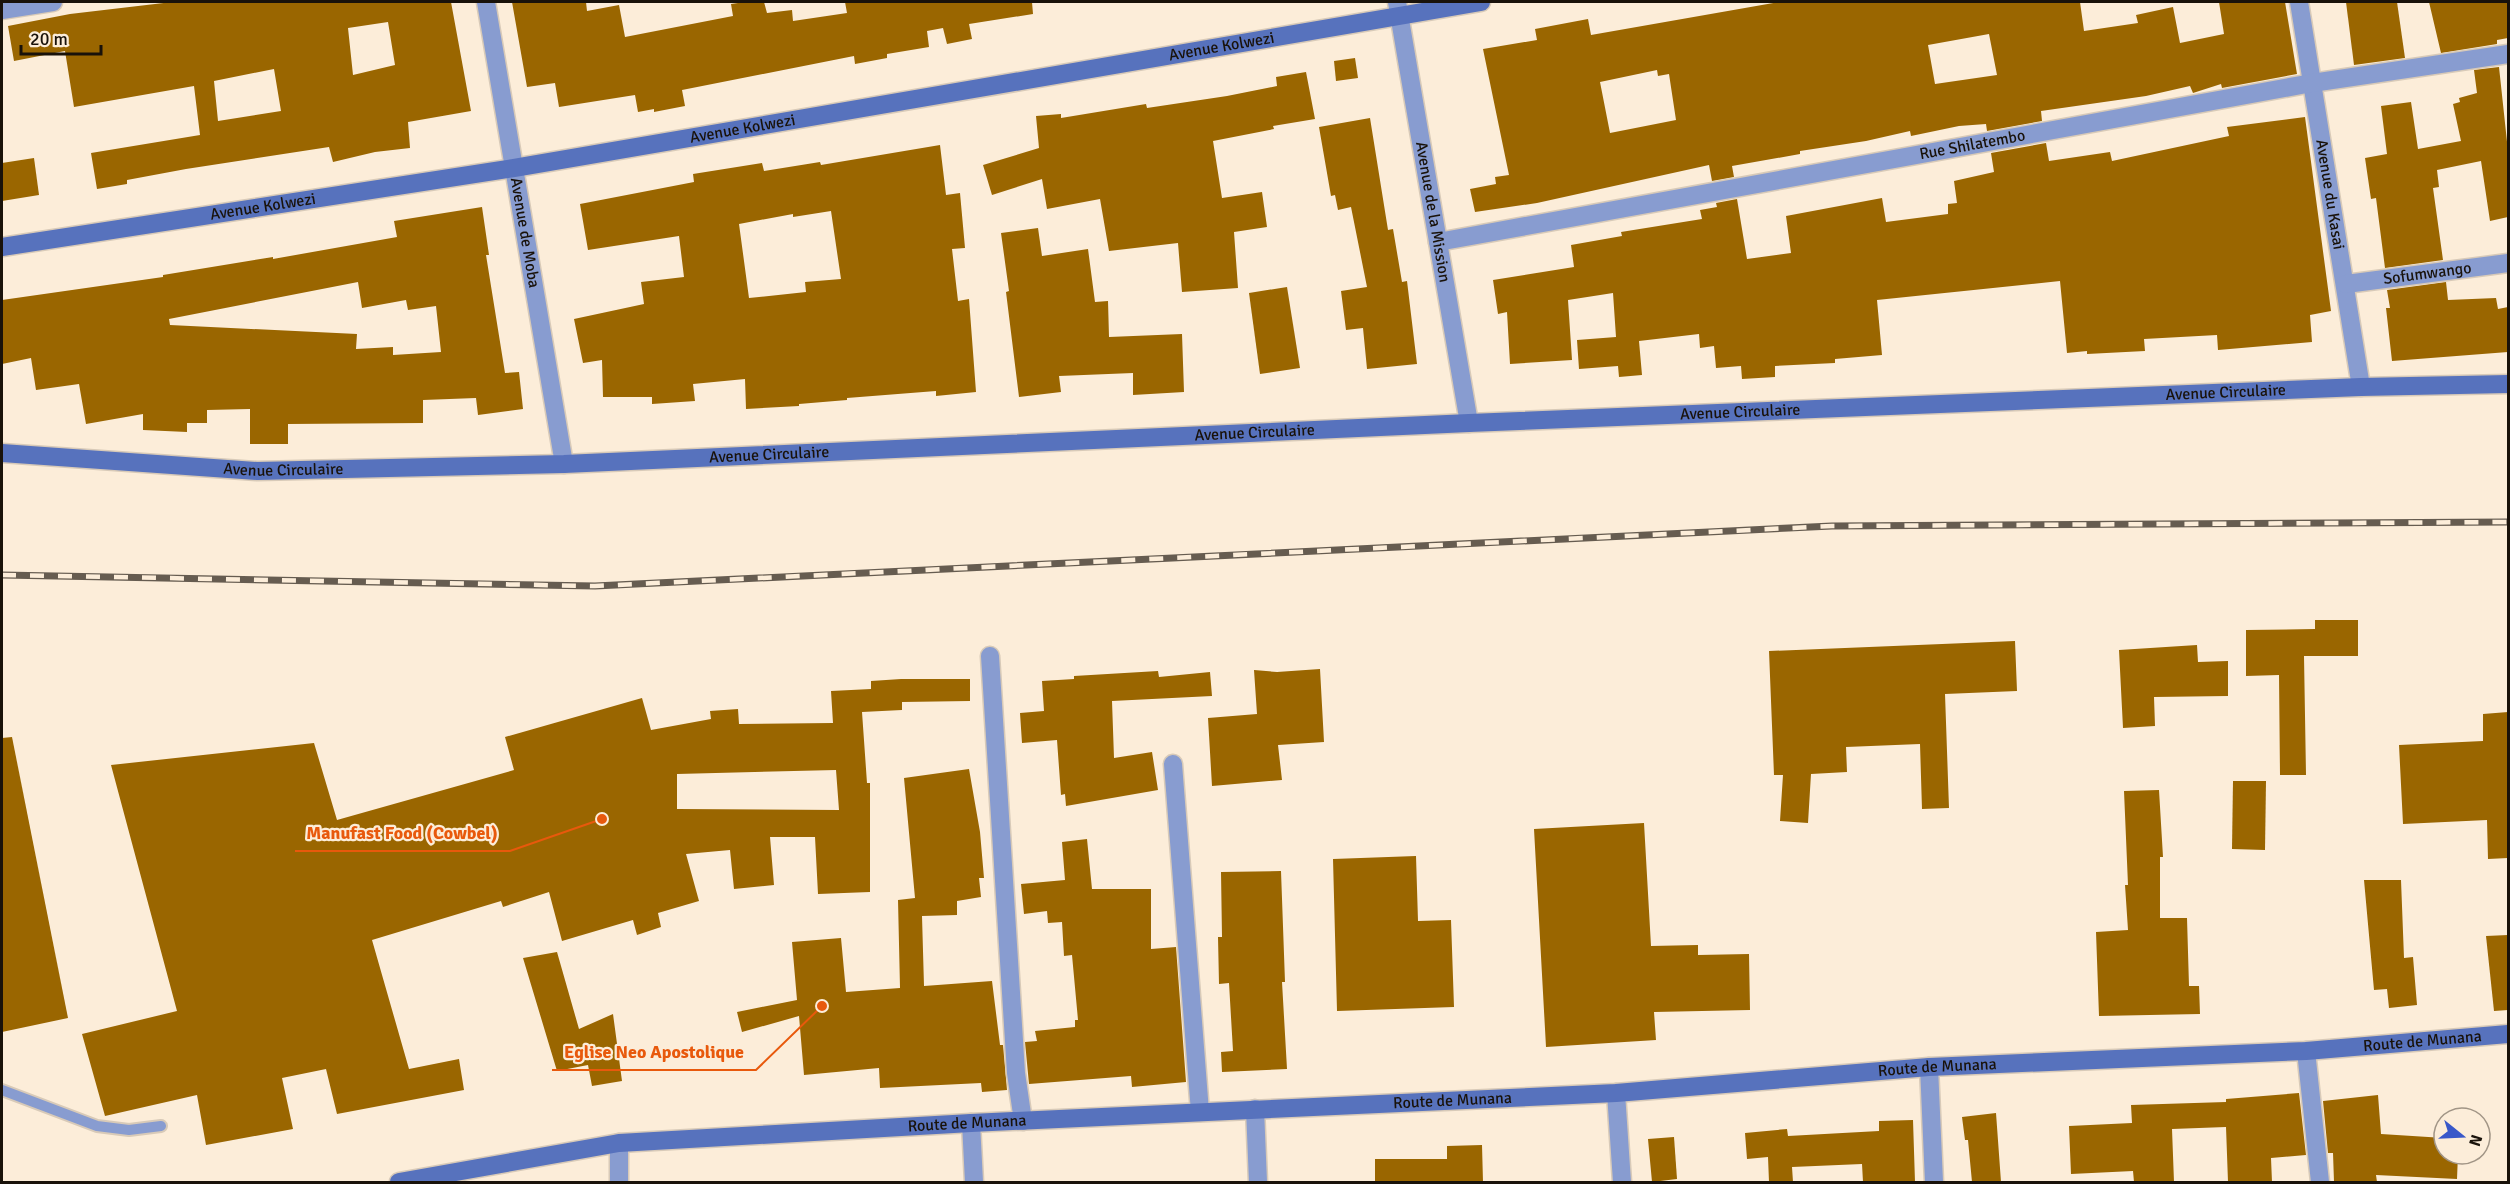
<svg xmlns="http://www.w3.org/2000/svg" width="2510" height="1184" font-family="Signika,sans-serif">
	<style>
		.building { fill: #9a6600; fill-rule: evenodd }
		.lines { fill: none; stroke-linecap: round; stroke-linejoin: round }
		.lane-casing { stroke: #d8cab8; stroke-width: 14 }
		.street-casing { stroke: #d8cab8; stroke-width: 21 }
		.secondary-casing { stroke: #d8cab8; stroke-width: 21 }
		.lane { stroke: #889cd0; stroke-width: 10 }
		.street { stroke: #889cd0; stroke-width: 18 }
		.secondary { stroke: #5772bd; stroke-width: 18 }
		.rail-casing { stroke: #665c50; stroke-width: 7 }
		.rail { stroke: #fcedd9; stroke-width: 4.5; stroke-dasharray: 14; stroke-linecap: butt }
		.labels { text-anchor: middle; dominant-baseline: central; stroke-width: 4.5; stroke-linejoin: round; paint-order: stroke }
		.street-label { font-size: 16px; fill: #19120a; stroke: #fcedd9 }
		.leader { fill: none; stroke: #e8590c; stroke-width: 2 }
		.callout-dot { fill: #e8590c; stroke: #fcedd9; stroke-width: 2 }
		.callout-label { font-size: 18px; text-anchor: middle; font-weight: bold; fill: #e8590c; stroke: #fcedd9; stroke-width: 4.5; stroke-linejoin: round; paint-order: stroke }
	</style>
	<rect width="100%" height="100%" fill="#fcedd9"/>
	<!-- building -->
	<g class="building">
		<path d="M172,2H451L471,111L408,122L410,148L375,152L333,162L329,147L186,169L127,180V184L97,189L91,153L200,135L194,86L74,107L65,51L14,61L8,26L70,14ZM388,22L395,65L353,75L348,28ZM274,69L281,111L218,121L214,81Z"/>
		<polygon points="512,2 586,2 587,11 619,5 625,37 733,16 731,4 745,2 764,2 767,13 792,10 793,21 847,13 845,2 1032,2 1033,14 969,24 972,39 947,44 943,28 927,31 929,47 887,54 887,58 855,64 854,56 682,90 685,106 654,112 654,109 638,112 635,95 559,107 555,83 527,87"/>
		<path d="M1779,2H2080L2084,31L2138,23L2136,15L2173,7L2180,43L2224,34L2219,2H2285L2297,74L2222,88L2221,84L2193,93L2190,86L2146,96L2041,111L2042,121L1987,131L1986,124L1959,126L1911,136L1910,131L1866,141L1800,151V154L1732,166L1734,177L1712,181L1709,165L1537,203L1475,212L1470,189L1496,184L1495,177L1509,175L1483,49L1537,40L1535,29L1588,19L1591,35ZM1989,34L1997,75L1935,84L1928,45ZM1657,70L1658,76L1669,74L1676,120L1610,133L1600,82Z"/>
		<polygon points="2346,2 2397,2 2405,58 2354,65"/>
		<polygon points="2429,2 2508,2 2508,38 2497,40 2497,44 2441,53"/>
		<polygon points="1355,58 1358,78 1336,81 1334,61"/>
		<polygon points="2499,67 2508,151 2508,217 2490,221 2481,161 2437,170 2439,187 2433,188 2443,260 2385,268 2376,198 2371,199 2365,158 2387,154 2381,106 2411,102 2418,149 2461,141 2453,104 2460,102 2459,98 2477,93 2474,70"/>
		<polygon points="1306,72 1315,119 1273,126 1274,129 1213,141 1222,198 1262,192 1267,227 1234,232 1238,288 1182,292 1178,243 1109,251 1100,199 1047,209 1042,179 992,195 983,165 1039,148 1036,116 1061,114 1061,118 1146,104 1147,108 1227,96 1277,86 1276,77"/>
		<polygon points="2305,117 2331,311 2310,315 2312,342 2218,350 2217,335 2144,339 2145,351 2087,354 2087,351 2067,353 2060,281 1877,300 1882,355 1835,359 1835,363 1775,366 1775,377 1742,379 1741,366 1716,368 1714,346 1700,348 1699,334 1639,341 1642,375 1619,377 1618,366 1579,369 1577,340 1616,337 1613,293 1568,300 1572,360 1510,364 1507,312 1498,314 1493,280 1574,267 1571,245 1622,236 1621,232 1702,219 1700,210 1717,207 1716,203 1737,199 1747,259 1791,253 1786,216 1882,198 1886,222 1948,214 1948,204 1957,203 1954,181 1994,172 1991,153 2046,143 2049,161 2110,152 2112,161 2229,136 2227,127"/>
		<polygon points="1370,118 1388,230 1393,229 1402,282 1407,281 1417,364 1367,369 1363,328 1346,330 1341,291 1367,287 1351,207 1338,210 1335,195 1331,196 1319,127"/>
		<path d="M940,145L946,195L960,193L965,248L952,249L958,301L969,299L976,392L936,396V391L847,398V400L799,404V406L746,409L745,379L693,384L695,401L652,404V397H603L602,360L583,363L574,319L644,304L641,282L684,277L679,236L588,250L580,204L694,182L693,174L762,163L764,171L820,162L821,165ZM831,211L841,279L805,282L806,292L749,298L739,224L793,214V217Z"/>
		<polygon points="34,158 39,195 2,201 2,163"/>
		<path d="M482,207L489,255H486L505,373L519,372L523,409L478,415L476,398L423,400V423L288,424V444H250V409L207,410V423H187V432L143,430V414L86,424L79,384L36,390L31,358L2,364V300L163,277V275L273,257V259L397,237L394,221ZM358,282L362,308L406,300L408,310L436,306L441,352L393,355V347L356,349L357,334L170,325L169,319Z"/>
		<polygon points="1038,228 1042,256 1088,249 1095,302 1108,301 1109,337 1182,334 1184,392 1133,395 1133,373 1059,376 1061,392 1019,397 1006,292 1009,291 1001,233"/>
		<polygon points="2446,282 2448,300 2496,298 2498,309 2508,307 2508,352 2392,361 2386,308 2390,308 2387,290"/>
		<polygon points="1287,287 1300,368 1260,374 1249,293"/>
		<polygon points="2315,620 2358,620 2358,656 2304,656 2306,775 2280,775 2279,675 2246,676 2246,630 2315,629"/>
		<polygon points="2015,641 2017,691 1945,694 1949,808 1922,809 1920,744 1846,747 1847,772 1811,774 1808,823 1780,821 1783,775 1774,775 1769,651"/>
		<polygon points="2197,645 2198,662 2228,661 2228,696 2154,697 2155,726 2123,728 2119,650"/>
		<polygon points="1320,669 1324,742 1278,745 1282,780 1212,786 1208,718 1257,714 1254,670 1277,672"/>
		<polygon points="1158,671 1159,677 1210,672 1212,696 1112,701 1114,758 1152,752 1158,790 1066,806 1065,794 1061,795 1057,740 1022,743 1020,713 1044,711 1042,681 1074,679 1074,676"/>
		<path d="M901,679H970V701L902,702V710L862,712L867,783H870V892L818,894L815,837H770L774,885L734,889L730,850L686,854L699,901L658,913L661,927L637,935L633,920L562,941L549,892L503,907L501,901L372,940L409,1069L459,1059L464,1090L337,1114L326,1069L282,1078L293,1129L206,1145L197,1095L105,1116L82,1034L177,1011L111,765L314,743L337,820L514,770L505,737L642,698L651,730L711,719L710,711L738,709L739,724L833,723L831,691L871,689V681ZM836,770L839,810L677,809V774Z"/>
		<polygon points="2508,712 2508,858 2488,859 2487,820 2403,824 2399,745 2483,741 2483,714"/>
		<polygon points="12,737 68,1018 2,1032 2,738"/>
		<polygon points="969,769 980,832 984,878 979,878 981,897 957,901 957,915 922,916 924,986 992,981 1000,1045 1003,1045 1007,1090 982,1092 981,1083 880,1088 879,1068 804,1075 799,1016 742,1032 737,1012 797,1000 792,942 841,938 846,992 900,988 898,900 915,898 904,778"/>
		<polygon points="2233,781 2266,781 2265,850 2232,849"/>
		<polygon points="2159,790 2163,857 2160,857 2160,918 2187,918 2189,986 2199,986 2200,1014 2099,1016 2096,932 2128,930 2125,885 2128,885 2124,791"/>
		<polygon points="1644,823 1651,946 1698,945 1698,955 1749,954 1750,1010 1654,1012 1656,1040 1546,1047 1534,829"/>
		<polygon points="1087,839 1092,889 1151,889 1151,949 1176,947 1186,1082 1132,1087 1131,1076 1029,1084 1025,1042 1037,1041 1035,1031 1075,1027 1075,1020 1078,1020 1072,955 1064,956 1062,922 1048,923 1047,911 1024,914 1021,884 1065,880 1062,842"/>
		<polygon points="1416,856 1418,921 1451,920 1454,1007 1337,1011 1333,859"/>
		<polygon points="1281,871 1285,982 1282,982 1287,1069 1222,1072 1221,1052 1233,1051 1229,983 1219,984 1218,937 1222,937 1221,872"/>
		<polygon points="2364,880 2401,880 2404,958 2413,957 2417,1005 2389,1008 2387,989 2374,990"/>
		<polygon points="2508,935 2508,1010 2494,1011 2486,936"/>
		<polygon points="557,952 579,1029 613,1014 622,1081 592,1086 588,1065 557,1071 523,958"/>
		<polygon points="2299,1093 2306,1155 2271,1158 2272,1182 2228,1182 2226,1127 2172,1129 2174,1182 2134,1182 2133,1171 2071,1174 2069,1126 2132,1123 2131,1105 2226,1102 2226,1099"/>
		<polygon points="2378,1095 2381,1134 2444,1138 2444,1154 2458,1154 2457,1179 2376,1175 2377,1182 2334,1182 2333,1153 2328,1153 2323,1101"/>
		<polygon points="1996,1113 2001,1182 1972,1182 1968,1140 1965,1140 1962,1117"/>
		<polygon points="1913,1120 1915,1182 1863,1182 1862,1164 1792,1167 1793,1182 1769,1182 1768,1157 1747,1159 1745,1133 1787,1129 1788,1136 1879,1131 1879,1121"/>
		<polygon points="1674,1137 1677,1179 1652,1182 1648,1139"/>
		<polygon points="1482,1145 1483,1182 1375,1182 1375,1159 1447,1159 1447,1146"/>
	</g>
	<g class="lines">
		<defs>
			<polyline id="lane" points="2,1090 97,1126 129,1130 161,1126"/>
			<g id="street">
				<path id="s1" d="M486,2L564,464"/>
				<path id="s2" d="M1397,2L1469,423"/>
				<path id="s3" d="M2299,2L2361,387"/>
				<polyline points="2,10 53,2"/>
				<path id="s4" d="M1438,242L2312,83L2508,54"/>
				<path id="s5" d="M2346,284L2508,263"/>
				<polyline points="990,656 1016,1073 1023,1121"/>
				<polyline points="1173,764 1200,1112"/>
				<polyline points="2306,1051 2320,1182"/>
				<polyline points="1929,1067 1934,1182"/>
				<polyline points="1616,1093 1622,1182"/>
				<polyline points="1255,1109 1258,1182"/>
				<polyline points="971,1123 974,1182"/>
				<polyline points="619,1143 619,1182"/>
			</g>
			<g id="secondary">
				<path id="s6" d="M2,247L514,168L1481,2"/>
				<path id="s7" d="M2,453L257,471L564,464L1469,423L2361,387L2508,384"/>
				<path id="s8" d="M399,1182L619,1143L971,1123L1616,1093L1929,1067L2306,1051L2508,1034"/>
			</g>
		</defs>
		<!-- lane casing -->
		<use href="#lane" class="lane-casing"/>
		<!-- street casing -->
		<use href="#street" class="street-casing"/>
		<!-- secondary casing -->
		<use href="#secondary" class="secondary-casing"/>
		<!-- lane -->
		<use href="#lane" class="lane"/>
		<!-- street -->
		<use href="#street" class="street"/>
		<!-- secondary -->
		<use href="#secondary" class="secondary"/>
		<defs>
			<polyline id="rail" points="2,575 595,586 1832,526 2508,522"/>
		</defs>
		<!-- rail casing -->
		<use href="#rail" class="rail-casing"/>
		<!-- rail -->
		<use href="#rail" class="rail"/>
	</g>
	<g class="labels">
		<!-- street labels -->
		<g class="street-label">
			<text stroke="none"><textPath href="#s6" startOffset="1236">Avenue Kolwezi</textPath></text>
			<text stroke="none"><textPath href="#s6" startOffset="750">Avenue Kolwezi</textPath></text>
			<text stroke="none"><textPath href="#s4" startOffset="543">Rue Shilatembo</textPath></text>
			<text stroke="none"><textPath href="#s3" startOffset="195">Avenue du Kasai</textPath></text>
			<text stroke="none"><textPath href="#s6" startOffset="264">Avenue Kolwezi</textPath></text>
			<text stroke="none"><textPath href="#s2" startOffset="213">Avenue de la Mission</textPath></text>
			<text stroke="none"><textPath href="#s1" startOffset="234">Avenue de Moba</textPath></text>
			<text stroke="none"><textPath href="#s5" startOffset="82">Sofumwango</textPath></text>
			<text stroke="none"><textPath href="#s7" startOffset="2226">Avenue Circulaire</textPath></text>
			<text stroke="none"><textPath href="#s7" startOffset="1740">Avenue Circulaire</textPath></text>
			<text stroke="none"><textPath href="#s7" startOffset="1254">Avenue Circulaire</textPath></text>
			<text stroke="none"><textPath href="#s7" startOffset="768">Avenue Circulaire</textPath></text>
			<text stroke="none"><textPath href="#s7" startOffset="282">Avenue Circulaire</textPath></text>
			<text stroke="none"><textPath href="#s8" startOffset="2030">Route de Munana</textPath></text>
			<text stroke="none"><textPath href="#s8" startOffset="1544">Route de Munana</textPath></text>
			<text stroke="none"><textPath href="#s8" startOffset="1058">Route de Munana</textPath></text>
			<text stroke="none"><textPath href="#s8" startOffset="572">Route de Munana</textPath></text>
		</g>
	</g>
	<!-- callouts -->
	<path class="leader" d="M602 819L510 851H295M822 1006L756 1070H552"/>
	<g class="callout-dot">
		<circle cx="602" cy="819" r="6"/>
		<circle cx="822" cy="1006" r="6"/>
	</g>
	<g class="callout-label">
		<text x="402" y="839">Manufast Food (Cowbel)</text>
		<text x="654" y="1058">Eglise Neo Apostolique</text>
	</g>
	<!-- border -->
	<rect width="2510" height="1184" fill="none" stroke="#19120a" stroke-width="6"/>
	<!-- north arrow -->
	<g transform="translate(2462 1136) rotate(108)"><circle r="28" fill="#fcedd9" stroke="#a19586" stroke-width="1.5"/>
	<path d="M0-4.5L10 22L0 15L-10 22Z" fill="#3958c9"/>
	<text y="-9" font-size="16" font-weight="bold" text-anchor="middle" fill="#19120a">N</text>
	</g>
	<!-- scale -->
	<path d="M21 45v9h80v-9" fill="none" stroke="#19120a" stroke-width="3"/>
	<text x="30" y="45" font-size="18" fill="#19120a" stroke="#fcedd9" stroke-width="4.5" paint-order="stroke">20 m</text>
</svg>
